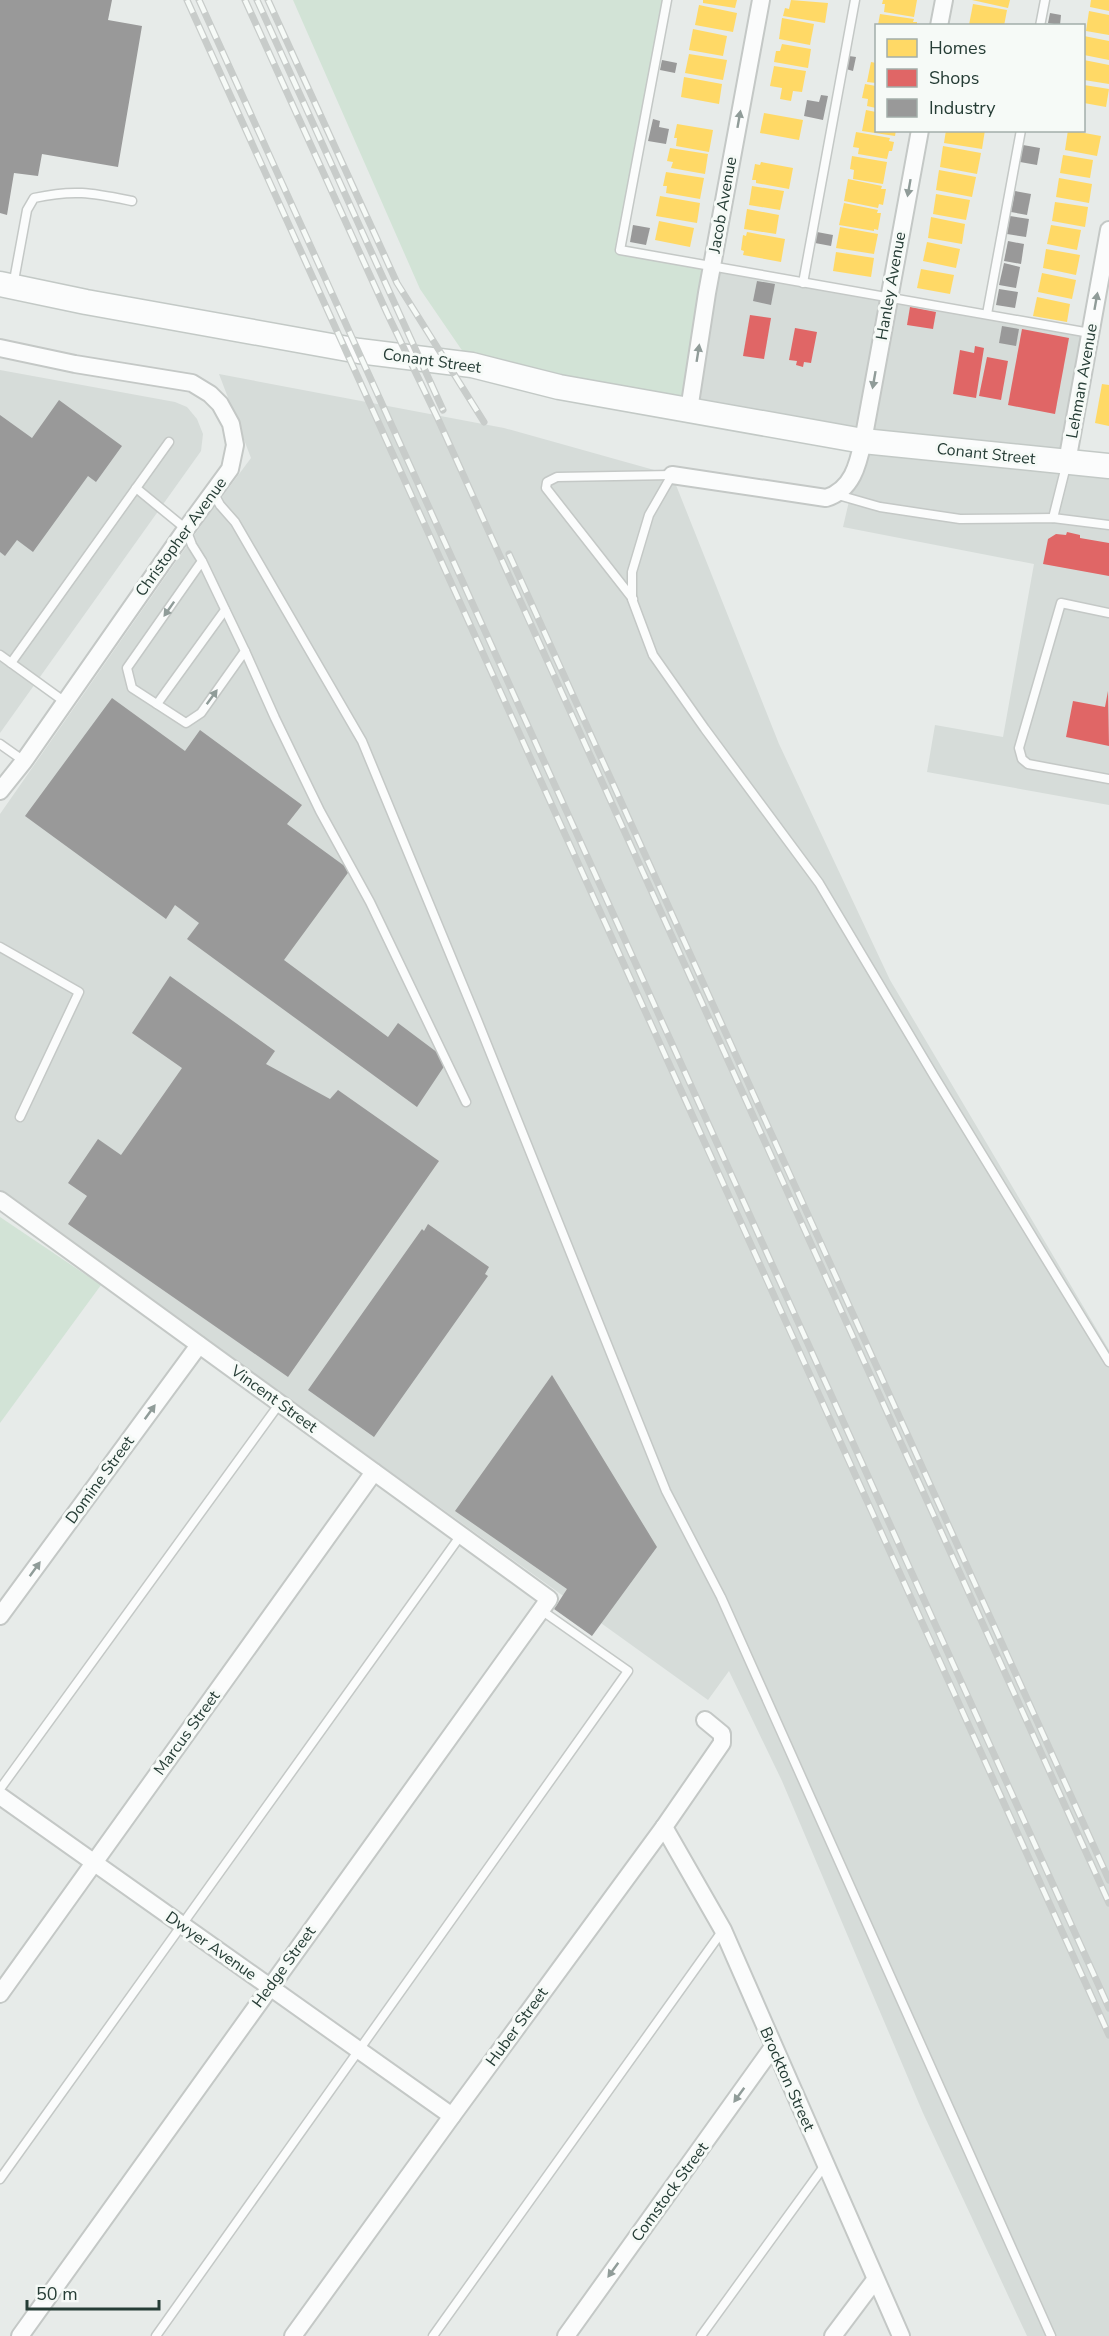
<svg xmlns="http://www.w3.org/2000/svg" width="1109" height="2336" font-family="'Nunito Sans',sans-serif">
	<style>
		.built { fill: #d6dcd9 }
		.green { fill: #d2e3d6 }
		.homes { fill: #ffd966 }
		.shops { fill: #e06666 }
		.industry { fill: #999 }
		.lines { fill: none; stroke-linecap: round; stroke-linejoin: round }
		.lane-casing { stroke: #c4c8c6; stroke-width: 11 }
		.street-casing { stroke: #c4c8c6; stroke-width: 20 }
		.secondary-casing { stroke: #c3c9c6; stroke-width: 27 }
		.lane { stroke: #fbfcfc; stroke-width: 8 }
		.street { stroke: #fbfcfc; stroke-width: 16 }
		.secondary { stroke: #fbfcfc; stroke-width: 24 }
		.rail-casing { stroke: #c8ccca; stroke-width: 7 }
		.rail { stroke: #f6faf7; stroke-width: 4.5; stroke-dasharray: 14; stroke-linecap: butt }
		.oneway { fill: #909c99 }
		.labels { text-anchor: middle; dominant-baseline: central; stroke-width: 6; stroke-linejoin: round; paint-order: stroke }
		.street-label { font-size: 16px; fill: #263d36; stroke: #f6faf7 }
	</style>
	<rect width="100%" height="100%" fill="#e7ebe9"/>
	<!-- built -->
	<g class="built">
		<polygon points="711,267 1090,333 1067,462 1109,466 1109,805 927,772 935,725 1003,737 1034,564 843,527 863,441 689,410"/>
		<polygon points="0,370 175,402 187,407 197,419 203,434 201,451 0,733"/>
		<polygon points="219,374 504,428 672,475 779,744 890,980 1109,1350 1109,2336 1027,2336 923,2113 782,1781 729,1671 708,1700 0,1191 0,814 207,517 251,458"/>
	</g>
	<!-- green -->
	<g class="green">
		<polygon points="293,0 667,0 620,250 711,267 689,410 472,365 420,289"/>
		<polygon points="0,1217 101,1285 0,1423"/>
	</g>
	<!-- homes -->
	<g class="homes">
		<polygon points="703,0 737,0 735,8 703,3"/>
		<polygon points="791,0 828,3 825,23 783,16 785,8 789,9"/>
		<polygon points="883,0 917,0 914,17 884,12 885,4 882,4"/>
		<polygon points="972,0 1010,0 1008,8"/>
		<polygon points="1091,0 1109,0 1109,11 1090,7"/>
		<polygon points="973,4 1007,10 1004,26 969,25"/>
		<polygon points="699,5 737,13 733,32 695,25"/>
		<polygon points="1089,11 1109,15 1109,35 1086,31"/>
		<polygon points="880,14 914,19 913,22 917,22 917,26 878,25"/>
		<polygon points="782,18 814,24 810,45 779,39"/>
		<polygon points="693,29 727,36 723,56 689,50"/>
		<polygon points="1084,36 1109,41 1109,60 1084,55"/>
		<polygon points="782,44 811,49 808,68 774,62 776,51 780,51"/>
		<polygon points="689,54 727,60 723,80 685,73"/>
		<polygon points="1084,60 1109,65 1109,84 1084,80"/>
		<polygon points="871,62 876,63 876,83 867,82"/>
		<polygon points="774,66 806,71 802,92 793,91 791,101 780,99 782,88 770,86"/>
		<polygon points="684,77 722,84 719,104 681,97"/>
		<polygon points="865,84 876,86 876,108 867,106 868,99 862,98"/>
		<polygon points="1084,85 1109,89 1106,107 1084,103"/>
		<polygon points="866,110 876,112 876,130 896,130 895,136 862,131"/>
		<polygon points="764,113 803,120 799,140 760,133"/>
		<polygon points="677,124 713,130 709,152 676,146 677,138 674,138"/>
		<polygon points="946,130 985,130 982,149 944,143"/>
		<polygon points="1068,130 1101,136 1097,156 1065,150"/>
		<polygon points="856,132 890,138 889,141 894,142 892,151 889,151 887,159 858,154 859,148 853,147"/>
		<polygon points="943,146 981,153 977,174 940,167"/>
		<polygon points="670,148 708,154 705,174 671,168 673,162 667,161"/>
		<polygon points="1063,155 1093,160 1090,178 1060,173"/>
		<polygon points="852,156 887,162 883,184 853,179 854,170 850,169"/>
		<polygon points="761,162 793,168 789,189 756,183 756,180 752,180 755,164 760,165"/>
		<polygon points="939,170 976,177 972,197 936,190"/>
		<polygon points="666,172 704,178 700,199 666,193 667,186 663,186"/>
		<polygon points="1059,178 1092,184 1089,203 1056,197"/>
		<polygon points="848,179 882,186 881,189 886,189 883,205 879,204 878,208 844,201"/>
		<polygon points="752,186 784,191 780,210 749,205"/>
		<polygon points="936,194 970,200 966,220 933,214"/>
		<polygon points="660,196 700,203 697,223 656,216"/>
		<polygon points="1055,202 1088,207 1085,227 1052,221"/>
		<polygon points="844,203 878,210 877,213 881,213 878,230 874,229 874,231 839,225"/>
		<polygon points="747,209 779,215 776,234 744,229"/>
		<polygon points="931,217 965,224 962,244 928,238"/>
		<polygon points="659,221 694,228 690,247 655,240"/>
		<polygon points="1051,225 1081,230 1077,250 1047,244"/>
		<polygon points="840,227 878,234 874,254 836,248"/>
		<polygon points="747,232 785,239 781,262 743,255 744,251 741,250 743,235 746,236"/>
		<polygon points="927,242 960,249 956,268 923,261"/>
		<polygon points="1046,249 1080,255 1076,275 1043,268"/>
		<polygon points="836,252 874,258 871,277 833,271"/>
		<polygon points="921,269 954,275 950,294 917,288"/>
		<polygon points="1042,273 1076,280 1072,299 1038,292"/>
		<polygon points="1037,297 1070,304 1067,322 1033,316"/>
		<polygon points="1102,384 1109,385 1109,426 1095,423"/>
	</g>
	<!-- shops -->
	<g class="shops">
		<polygon points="910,307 936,312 933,329 907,325"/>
		<polygon points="750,315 771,318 764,359 743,356"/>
		<polygon points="795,328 817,332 811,363 804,362 803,367 796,365 797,361 789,360"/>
		<polygon points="1022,329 1069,338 1055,414 1008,405"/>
		<polygon points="975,346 984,348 976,398 953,394 960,350 974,353"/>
		<polygon points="987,357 1008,361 1001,400 979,396"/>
		<polygon points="1067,532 1080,535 1080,538 1109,543 1109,576 1043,564 1048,539 1056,534 1066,535"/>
		<polygon points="1108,691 1109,746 1066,737 1073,701 1105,707"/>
	</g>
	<!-- industry -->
	<g class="industry">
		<polygon points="0,0 112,0 108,20 142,26 118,167 42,154 38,176 14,173 7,215 0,213"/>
		<polygon points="1050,13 1061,15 1060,25 1048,23"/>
		<polygon points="849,56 856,57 853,71 846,69"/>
		<polygon points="662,60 677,63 675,73 660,70"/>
		<polygon points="821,95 828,96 823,120 804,116 807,100 819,102"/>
		<polygon points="653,119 660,121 659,127 669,129 666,144 648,141"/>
		<polygon points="1023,145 1040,148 1037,165 1020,162"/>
		<polygon points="1015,191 1031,194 1027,215 1011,212"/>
		<polygon points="1010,216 1029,219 1026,237 1007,234"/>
		<polygon points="633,225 650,228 646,245 630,242"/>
		<polygon points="817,232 833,235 831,246 815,243"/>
		<polygon points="1008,241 1024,244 1021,264 1004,261"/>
		<polygon points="1004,263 1020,267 1016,288 999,285"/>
		<polygon points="757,281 775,284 771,305 753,301"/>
		<polygon points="999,289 1018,292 1015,308 996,305"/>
		<polygon points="1002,326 1019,329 1016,346 999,343"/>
		<polygon points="59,400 122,446 96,482 88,476 33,552 17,540 5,556 0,552 0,415 32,438"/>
		<polygon points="112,698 185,751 200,730 302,805 287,824 350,870 284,960 388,1037 398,1023 442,1056 445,1065 417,1107 187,939 199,923 175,905 166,919 25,816"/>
		<polygon points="170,976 275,1051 266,1064 330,1099 338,1090 439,1161 288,1377 68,1224 87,1196 68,1183 98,1139 121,1155 182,1068 132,1033"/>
		<polygon points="428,1224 489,1267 485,1274 488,1276 374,1437 308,1390 422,1229 424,1231"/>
		<polygon points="552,1375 657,1547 592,1636 554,1609 567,1589 455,1511"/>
	</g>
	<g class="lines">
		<defs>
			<g id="lane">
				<polyline points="667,0 620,250 1090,333"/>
				<polyline points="1040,26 1045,0"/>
				<polyline points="803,283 855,0"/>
				<path d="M13,286L27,210L34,198C75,189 92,193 132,201"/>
				<polyline points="987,314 1021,130"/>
				<polyline points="672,475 649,515 632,572 632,599 653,655 705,729 819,883 934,1076 1109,1362"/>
				<polyline points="136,488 186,529 192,545 202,561 245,651 201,713 186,723 132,688 127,668 202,561"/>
				<polyline points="213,492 220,505 235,522 362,741 476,1017 666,1491 721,1597 1051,2336"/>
				<polyline points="838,495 880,507 960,519 1053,518 1109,525"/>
				<polyline points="1053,518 1067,462"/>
				<polyline points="633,599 546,488 547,482 557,477 672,475"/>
				<polyline points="1109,613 1061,603 1019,748 1022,759 1028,764 1109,779"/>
				<polyline points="245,651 275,718 320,811 370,902 466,1102"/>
				<polyline points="0,655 65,702"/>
				<polyline points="11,663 169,442"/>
				<polyline points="157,704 225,610"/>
				<polyline points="0,744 24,761"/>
				<polyline points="0,947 79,992 20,1117"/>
				<polyline points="0,1789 280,1403"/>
				<polyline points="0,2179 461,1535"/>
				<polyline points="156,2336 628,1671 541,1610"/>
				<polyline points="433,2336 723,1930"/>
				<polyline points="701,2336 825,2165"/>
			</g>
			<g id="street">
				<polyline points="939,26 944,0"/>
				<polyline points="0,348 75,364 192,383 210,394 220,404 231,424 235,445 230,469 186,529 24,761 0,791"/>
				<polyline points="689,410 707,293 761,0"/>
				<polyline points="1067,462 1109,230"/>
				<path d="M672,475L826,498C852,490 858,465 863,441L920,130"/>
				<polyline points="0,1200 549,1599 20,2336"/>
				<polyline points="0,1616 199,1345"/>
				<polyline points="0,1796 452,2116"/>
				<polyline points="664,1827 723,1930 901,2336"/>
				<polyline points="0,1994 374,1472"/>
				<polyline points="293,2336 452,2116 664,1827 722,1743 722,1734 705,1720"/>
				<polyline points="566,2336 773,2047"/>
				<polyline points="833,2336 875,2280"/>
			</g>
			<polyline id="secondary" points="0,284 86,302 359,351 472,365 559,387 863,441 1109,466"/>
		</defs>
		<!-- lane casing -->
		<use href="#lane" class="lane-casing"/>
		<!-- street casing -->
		<use href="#street" class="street-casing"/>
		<!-- secondary casing -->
		<use href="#secondary" class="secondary-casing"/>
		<!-- lane -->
		<use href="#lane" class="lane"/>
		<!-- street -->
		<use href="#street" class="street"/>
		<!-- secondary -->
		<use href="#secondary" class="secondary"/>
		<defs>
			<g id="rail">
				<polyline points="187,0 1109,2035"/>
				<polyline points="199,0 1109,2008"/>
				<polyline points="245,0 387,313 438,419 1109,1903"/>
				<polyline points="257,0 443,410"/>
				<polyline points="268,0 397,283 484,422"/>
				<polyline points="509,554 1109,1880"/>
			</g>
		</defs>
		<!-- rail casing -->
		<use href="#rail" class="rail-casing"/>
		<!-- rail -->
		<use href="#rail" class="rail"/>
	</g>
	<!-- one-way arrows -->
	<defs><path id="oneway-solid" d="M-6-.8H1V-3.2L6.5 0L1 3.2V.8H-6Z" transform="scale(1.5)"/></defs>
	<g class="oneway">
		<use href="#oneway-solid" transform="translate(739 119) rotate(-80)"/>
		<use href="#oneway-solid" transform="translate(909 188) rotate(100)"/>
		<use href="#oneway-solid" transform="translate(1096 301) rotate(-80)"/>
		<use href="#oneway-solid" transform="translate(698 353) rotate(-81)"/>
		<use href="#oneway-solid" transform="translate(874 380) rotate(100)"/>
		<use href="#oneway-solid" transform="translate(169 609) rotate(125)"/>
		<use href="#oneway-solid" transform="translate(212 697) rotate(-54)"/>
		<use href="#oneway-solid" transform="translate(150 1412) rotate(-54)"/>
		<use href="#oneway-solid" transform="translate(35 1569) rotate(-54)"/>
		<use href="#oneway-solid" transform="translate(739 2095) rotate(126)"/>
		<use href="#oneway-solid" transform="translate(613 2270) rotate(126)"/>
	</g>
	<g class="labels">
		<!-- street labels -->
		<g class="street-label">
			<text transform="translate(723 205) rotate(-80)">Jacob Avenue</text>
			<text transform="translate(891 286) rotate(-80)">Hanley Avenue</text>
			<text transform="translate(432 361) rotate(8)">Conant Street</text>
			<text transform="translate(1082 381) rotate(-80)">Lehman Avenue</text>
			<text transform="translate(986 454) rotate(6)">Conant Street</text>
			<text transform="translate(181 537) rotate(-54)">Christopher Avenue</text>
			<text transform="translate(274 1399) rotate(36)">Vincent Street</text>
			<text transform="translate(100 1480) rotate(-54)">Domine Street</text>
			<text transform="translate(187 1733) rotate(-54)">Marcus Street</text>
			<text transform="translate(211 1946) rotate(35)">Dwyer Avenue</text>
			<text transform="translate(284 1967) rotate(-54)">Hedge Street</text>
			<text transform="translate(517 2027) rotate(-54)">Huber Street</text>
			<text transform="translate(787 2079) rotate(66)">Brockton Street</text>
			<text transform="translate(670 2192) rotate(-54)">Comstock Street</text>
		</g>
	</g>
	<!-- legend -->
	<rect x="875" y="24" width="210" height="108" fill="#f6faf7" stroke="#a3aeaa" stroke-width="1.5"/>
	<rect x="887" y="39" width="30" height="18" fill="#ffd966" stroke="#a3aeaa" stroke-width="1.5"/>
	<text x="929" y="54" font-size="18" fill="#263d36">Homes</text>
	<rect x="887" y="69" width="30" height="18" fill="#e06666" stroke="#a3aeaa" stroke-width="1.5"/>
	<text x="929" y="84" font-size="18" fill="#263d36">Shops</text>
	<rect x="887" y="99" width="30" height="18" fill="#999999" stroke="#a3aeaa" stroke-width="1.5"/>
	<text x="929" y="114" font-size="18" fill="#263d36">Industry</text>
	<!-- scale -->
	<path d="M27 2300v9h132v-9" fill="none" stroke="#263d36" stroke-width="3"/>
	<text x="36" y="2300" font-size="18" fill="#263d36" stroke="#f6faf7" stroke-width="4.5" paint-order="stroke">50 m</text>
</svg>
